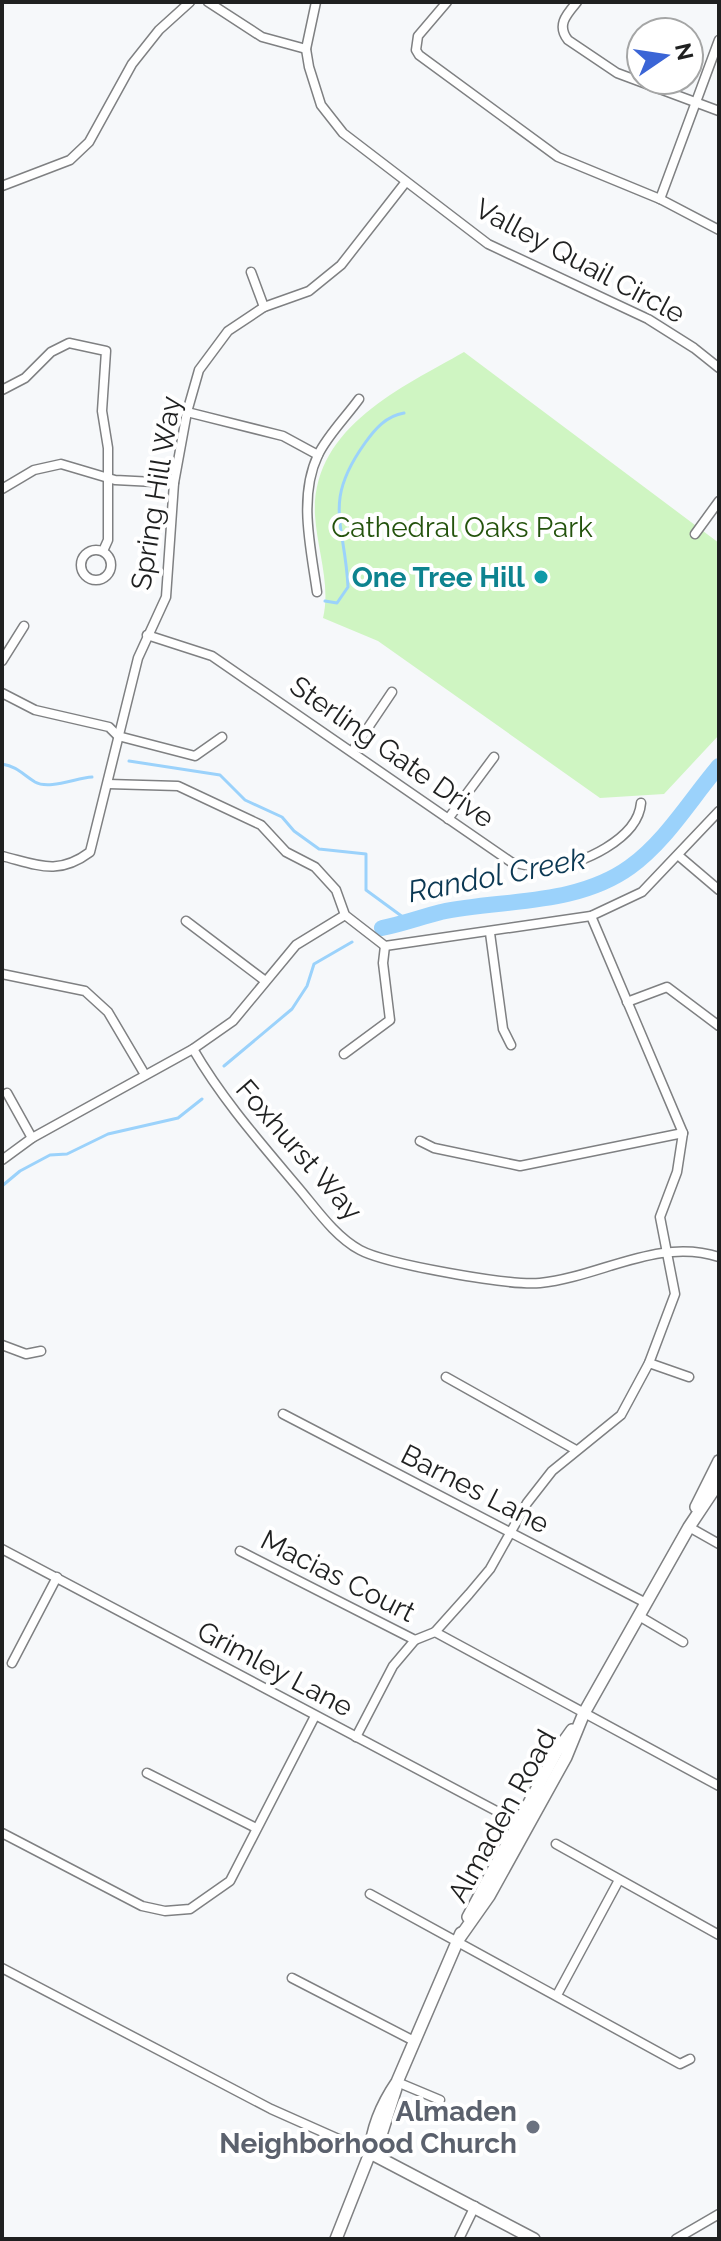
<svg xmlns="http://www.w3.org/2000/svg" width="721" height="2241" font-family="Raleway,sans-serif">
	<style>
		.park { fill: #cff5c2 }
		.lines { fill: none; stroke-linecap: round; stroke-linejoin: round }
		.stream { stroke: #9bd2fb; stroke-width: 3 }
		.river { stroke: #9bd2fb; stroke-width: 16 }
		.street-casing { stroke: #7f8082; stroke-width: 11 }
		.secondary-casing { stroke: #7f8082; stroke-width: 14 }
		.street { stroke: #fff; stroke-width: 8 }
		.secondary { stroke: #fff; stroke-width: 11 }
		.culture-dot { fill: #0f9aa8; stroke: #fff; stroke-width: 3 }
		.worship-dot { fill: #6b7280; stroke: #fff; stroke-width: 3 }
		.labels { text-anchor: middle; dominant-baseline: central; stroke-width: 8; stroke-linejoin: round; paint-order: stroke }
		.street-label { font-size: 28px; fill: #1f2020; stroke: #fff }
		.park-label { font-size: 28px; fill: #24530d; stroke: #fff }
		.culture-label { font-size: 28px; font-weight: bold; fill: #0d838f; stroke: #fff; text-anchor: end }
		.worship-label { font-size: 28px; font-weight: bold; fill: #5b616d; stroke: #fff; text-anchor: end }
		.water-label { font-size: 30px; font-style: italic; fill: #0b3853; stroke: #fff }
	</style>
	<rect width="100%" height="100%" fill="#f6f8fa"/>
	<!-- park -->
	<path class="park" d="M464,352L719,543V735L664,794L600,798L378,641L323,618C331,584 317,550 315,515C311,428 401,388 464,352Z"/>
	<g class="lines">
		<!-- stream -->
		<g class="stream">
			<path d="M325,601L337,603L348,587C345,523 322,503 365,443C375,429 386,416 404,413"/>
			<polyline points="129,761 220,775 245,800 282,817 294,831 319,849 366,854 366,890 411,923"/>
			<path d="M2,764C18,767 22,774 35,782C49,790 76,778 92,777"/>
			<polyline points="224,1066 292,1009 307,986 314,964 352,942"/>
			<polyline points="2,1186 20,1171 50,1155 67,1154 108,1134 178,1118 202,1099"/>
		</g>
		<!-- river -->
		<path class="river" d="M382,928C402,924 421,917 441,912C503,899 576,906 630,867C666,841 690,800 719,766"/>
		<defs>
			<g id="street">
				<polyline points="208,2 262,37 306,49"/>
				<polyline points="316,2 306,49 309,67 321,105 343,133 488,244 648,319 694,348 719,368"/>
				<polyline points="447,2 418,36 416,50 419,55 558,157 660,199 719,230"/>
				<path d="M577,2C567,14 556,25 568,40L617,73L719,111"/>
				<polyline points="2,186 70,160 89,142 132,64 159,30 190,2"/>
				<polyline points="660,199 719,40"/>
				<polyline points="251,272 264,307"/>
				<polyline points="2,390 25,378 51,352 69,343 106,351 102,411 108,448 108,540 103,551"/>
				<polyline points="187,412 283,436 318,455"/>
				<polyline points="2,489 34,470 61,464 115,480 174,483"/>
				<polyline points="695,534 719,501"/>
				<circle cx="96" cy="565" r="15"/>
				<path d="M317,592C311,549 298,497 318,455C327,436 346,417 359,399"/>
				<path d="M147,635L212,656L511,862C523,864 537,869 549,868C581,865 638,839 641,803"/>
				<polyline points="2,661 24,626"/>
				<polyline points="2,693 35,710 109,727 118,736 195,756 222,737"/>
				<polyline points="353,750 392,692"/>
				<polyline points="108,784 178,786 261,825 286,852 315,867 336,890 345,915 385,946 591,916 642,892 719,811"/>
				<polyline points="448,819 494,757"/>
				<path d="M2,856C38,865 58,876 90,852L138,658L166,597L174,483L187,412L199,370L228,331L264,307L309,291L341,265L405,183"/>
				<polyline points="679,856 719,890"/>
				<polyline points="186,921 264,980"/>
				<polyline points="490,933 503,1029 511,1045"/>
				<polyline points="2,974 85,991 108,1012 144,1073"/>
				<polyline points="627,1002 667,987 719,1026"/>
				<path d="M193,1049C222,1099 259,1141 296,1185C315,1207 334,1236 360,1250C386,1264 510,1286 540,1283C600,1277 658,1237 719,1257"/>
				<polyline points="344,1054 390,1020 383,963 385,946"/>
				<polyline points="7,1093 32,1138"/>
				<polyline points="420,1141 434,1148 520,1166 683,1133"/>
				<polyline points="2,1160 32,1138 193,1049 233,1021 296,945 345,915"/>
				<polyline points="2,1345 26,1354 41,1351"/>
				<polyline points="649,1363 689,1377"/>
				<polyline points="446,1377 576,1450"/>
				<polyline points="283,1414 646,1603"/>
				<polyline points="689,1527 719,1544"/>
				<polyline points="2,1549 521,1824"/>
				<polyline points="240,1551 415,1640"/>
				<polyline points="639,1616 683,1642"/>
				<polyline points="435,1632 719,1786"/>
				<polyline points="12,1663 57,1577"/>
				<polyline points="356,1737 393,1666 415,1640 435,1632 469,1594 490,1569 527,1503 552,1471 621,1415 649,1363 675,1294 660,1217 677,1172 683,1133 591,916"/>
				<polyline points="147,1773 256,1828"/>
				<polyline points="2,1833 142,1906 165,1911 190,1909 230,1881 315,1716"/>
				<polyline points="556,1844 719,1935"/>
				<polyline points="370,1894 680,2064 690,2059"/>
				<polyline points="2,1968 271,2109 370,2153"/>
				<polyline points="292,1978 414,2041"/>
				<polyline points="557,1995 619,1880"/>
				<polyline points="397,2082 440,2100"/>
				<polyline points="459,2239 475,2206"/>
				<polyline points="676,2239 719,2214"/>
			</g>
			<g id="secondary">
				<polyline points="696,1507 719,1461"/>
				<polyline points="468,1917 557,1751 572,1730"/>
				<polyline points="458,1940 489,1896 566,1757 584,1713 689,1527 719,1482"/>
				<path d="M370,2153C372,2126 382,2104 397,2082L461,1933"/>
				<polyline points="370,2153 534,2239"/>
				<polyline points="336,2239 370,2153 380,2138 396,2088"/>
			</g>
		</defs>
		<!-- street casing -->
		<use href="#street" class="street-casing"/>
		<!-- secondary casing -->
		<use href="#secondary" class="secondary-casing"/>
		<!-- street -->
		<use href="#street" class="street"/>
		<!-- secondary -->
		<use href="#secondary" class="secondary"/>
	</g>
	<!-- markers -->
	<circle class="culture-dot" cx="541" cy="577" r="8"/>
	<circle class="worship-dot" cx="533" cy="2127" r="8"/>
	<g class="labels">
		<!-- street labels -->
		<g class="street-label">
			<text transform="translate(580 261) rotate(28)">Valley Quail Circle</text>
			<text transform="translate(156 493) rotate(-81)">Spring Hill Way</text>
			<text transform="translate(392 752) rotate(35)">Sterling Gate Drive</text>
			<text transform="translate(299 1150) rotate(49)">Foxhurst Way</text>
			<text transform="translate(475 1489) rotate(27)">Barnes Lane</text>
			<text transform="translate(338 1576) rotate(27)">Macias Court</text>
			<text transform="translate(275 1669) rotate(28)">Grimley Lane</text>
			<text transform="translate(502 1816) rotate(-61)">Almaden Road</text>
		</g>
		<!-- park labels -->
		<g class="park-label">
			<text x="462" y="527">Cathedral Oaks Park</text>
		</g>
		<!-- culture labels -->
		<g class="culture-label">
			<text x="525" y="577">One Tree Hill</text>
		</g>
		<!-- worship labels -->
		<g class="worship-label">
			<text x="517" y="2111">Almaden<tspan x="517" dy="32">Neighborhood Church</tspan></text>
		</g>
		<!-- water labels -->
		<g class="water-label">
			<text transform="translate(497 875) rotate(-11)">Randol Creek</text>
		</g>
	</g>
	<!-- border -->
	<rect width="721" height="2241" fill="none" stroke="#1f2020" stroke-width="8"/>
	<!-- north arrow -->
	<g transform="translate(665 56) rotate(77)"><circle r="38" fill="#ffffff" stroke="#a5a6a6" stroke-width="2"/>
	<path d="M0-6L14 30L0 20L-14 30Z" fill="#3b65d6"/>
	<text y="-12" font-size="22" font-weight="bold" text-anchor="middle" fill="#1f2020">N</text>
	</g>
</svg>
